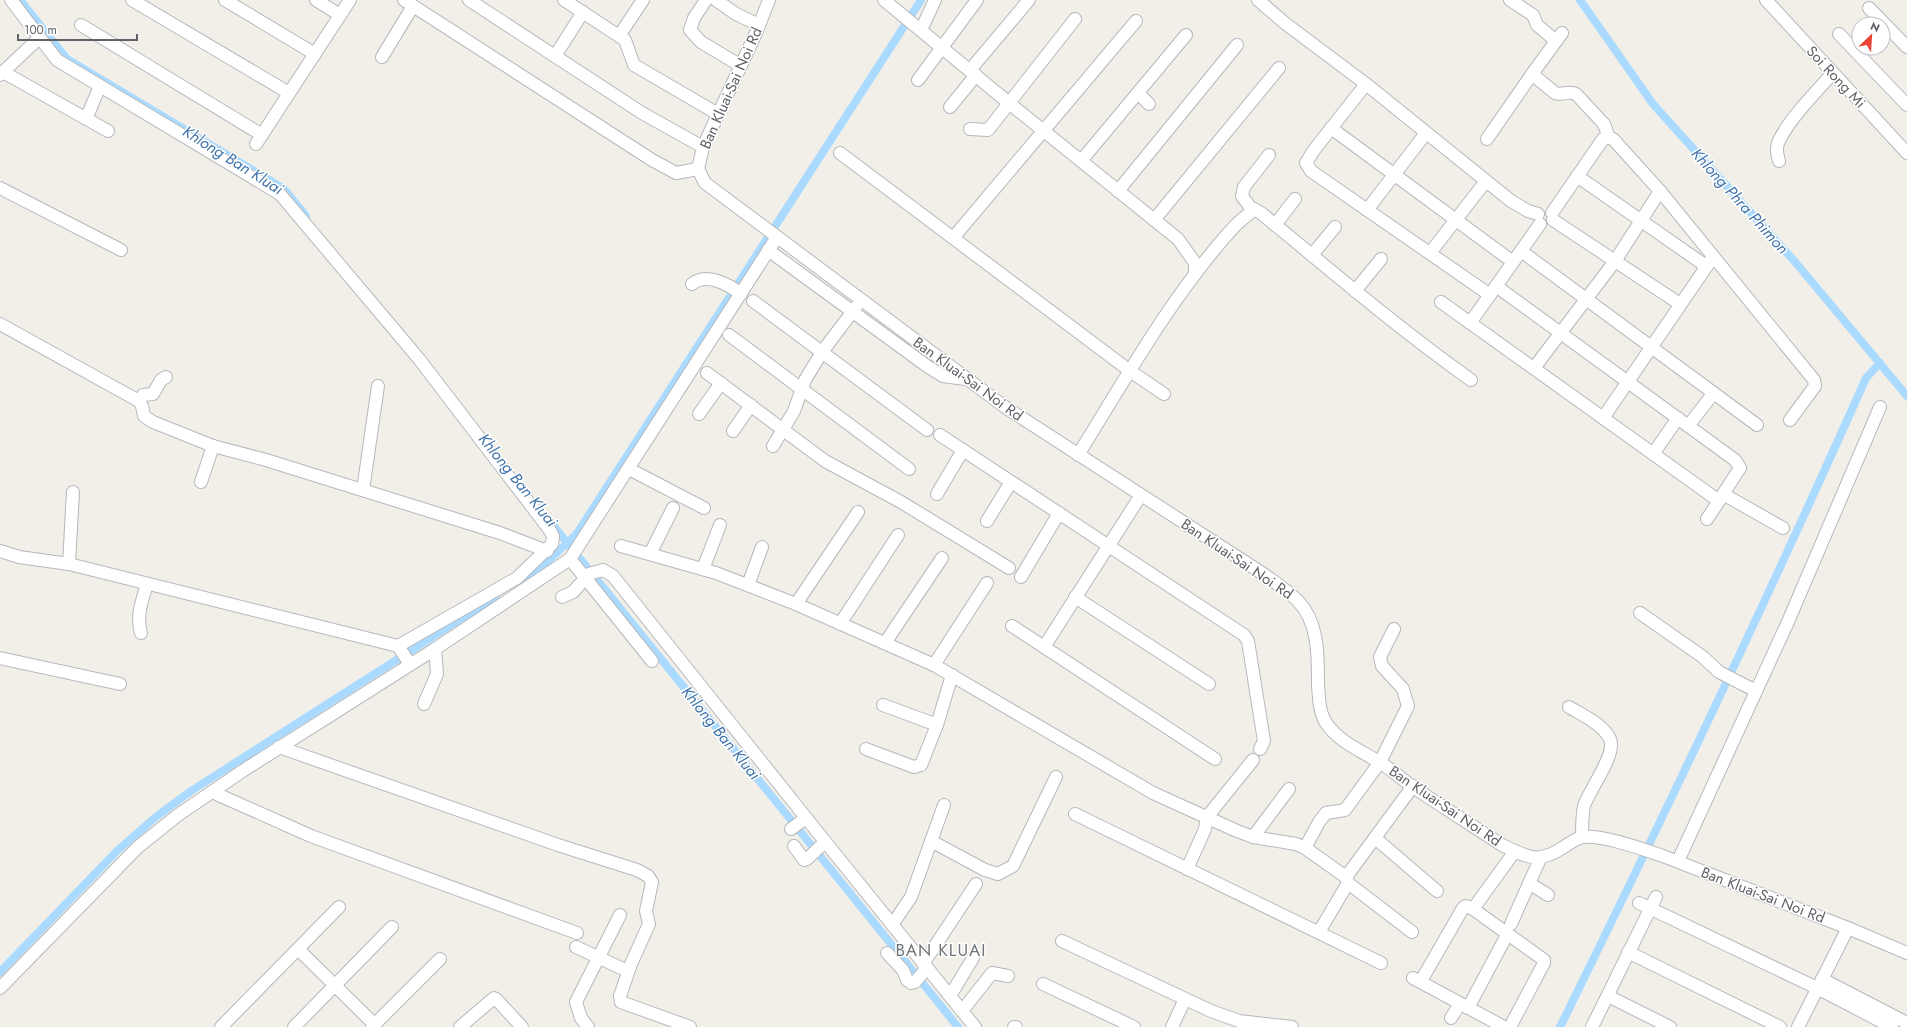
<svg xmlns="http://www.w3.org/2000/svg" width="1907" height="1027" font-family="Jost,sans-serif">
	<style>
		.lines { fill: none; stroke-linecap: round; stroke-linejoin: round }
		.canal { stroke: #aadaff; stroke-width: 8 }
		.minor-casing { stroke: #b5b8bc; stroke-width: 14 }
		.minor { stroke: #fff; stroke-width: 12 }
		.labels { text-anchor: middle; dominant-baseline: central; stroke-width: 3; stroke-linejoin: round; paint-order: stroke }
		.street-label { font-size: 15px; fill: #5f6368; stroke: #fff }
		.water-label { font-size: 16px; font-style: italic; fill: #4174aa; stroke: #fff }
		.quarter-label { font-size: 17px; letter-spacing: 1px; fill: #70757a; stroke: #fff }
	</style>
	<rect width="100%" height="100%" fill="#f1efe8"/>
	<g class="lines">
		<!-- canal -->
		<g class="canal">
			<polyline points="20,0 67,59 284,189 306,216"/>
			<polyline points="1580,0 1653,104 1796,263 1907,396"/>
			<polyline points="548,519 958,1027"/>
			<polyline points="518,582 538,570 576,535 921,0"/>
			<polyline points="0,972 118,850 157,816 191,791 495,597"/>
			<path d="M1560,1027C1666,812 1769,596 1866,378L1880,363"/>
		</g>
		<defs>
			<g id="minor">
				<polyline points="11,0 57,60 280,194 419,359 549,529 553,536 552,544 517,578 398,646"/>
				<polyline points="132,0 289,93"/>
				<polyline points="225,0 315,54"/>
				<polyline points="316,0 340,15"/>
				<polyline points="404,0 652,160 676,173 698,169"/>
				<polyline points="469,0 642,113 703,147"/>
				<polyline points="564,0 625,40 634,65 718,114"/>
				<polyline points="706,0 694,18 690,30 701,42 741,66"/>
				<polyline points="716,0 736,14 759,25"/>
				<path d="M769,0L756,33L703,147L698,169L705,183L1005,407L1265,575C1276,583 1288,591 1298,601C1319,623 1318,656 1318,685C1319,697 1319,712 1326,723C1339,742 1360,750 1379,762C1391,769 1402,779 1413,787C1443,807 1473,826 1502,845C1529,858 1538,864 1564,847C1570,843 1576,838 1583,837C1604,835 1642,849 1663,856L1848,928L1907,953"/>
				<polyline points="884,0 1009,103 1178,239 1195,263 1195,274"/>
				<polyline points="1258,0 1286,24 1366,84 1511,201 1528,211 1538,214"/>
				<polyline points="1510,0 1533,15 1537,25 1556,41"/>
				<polyline points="1766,0 1907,153"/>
				<polyline points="1869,8 1907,47"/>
				<polyline points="81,25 262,135"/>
				<polyline points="921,30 935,0"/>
				<path d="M1562,33L1532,74L1555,93C1562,96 1568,90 1576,94L1604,124L1609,138"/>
				<polyline points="1839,34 1907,105"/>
				<polyline points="619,36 643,0"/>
				<polyline points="555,56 583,12"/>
				<polyline points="382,57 413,6"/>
				<polyline points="970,70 1029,0"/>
				<polyline points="3,72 108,131"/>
				<polyline points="0,75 39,38"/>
				<polyline points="918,80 977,0"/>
				<polyline points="1366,84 1314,150 1306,163 1311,171 1490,295"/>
				<polyline points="1138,93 1149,104"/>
				<polyline points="950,107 976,75"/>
				<polyline points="86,119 100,86"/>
				<polyline points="1331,128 1513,262"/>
				<polyline points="970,129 988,130 1075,19"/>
				<polyline points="1487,139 1532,74"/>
				<polyline points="256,144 350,0"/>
				<polyline points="840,153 1130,371 1164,394"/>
				<polyline points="1081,161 1186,35"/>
				<path d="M1779,161C1777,155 1776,149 1778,143C1787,121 1816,92 1832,74"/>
				<polyline points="1577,176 1706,266"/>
				<polyline points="0,188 121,250"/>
				<polyline points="1118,191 1237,45"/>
				<polyline points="1367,210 1426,133"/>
				<polyline points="1253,211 1242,196 1244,187 1269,155"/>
				<polyline points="1552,213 1603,139 1609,138 1613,139 1660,191 1814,380 1815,386 1790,420"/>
				<polyline points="1154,220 1279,68"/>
				<polyline points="1553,220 1680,304"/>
				<polyline points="1275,225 1295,199"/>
				<polyline points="953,238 1136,21"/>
				<polyline points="768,250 927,366 943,376 965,379"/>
				<polyline points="1521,251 1757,425"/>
				<polyline points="1430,253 1486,181"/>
				<polyline points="1312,255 1335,227"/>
				<path d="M692,284C706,272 728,284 741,294"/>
				<polyline points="1496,286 1735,460 1740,468 1723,494 1783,528"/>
				<polyline points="1355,291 1381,259"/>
				<polyline points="753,301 927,430"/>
				<polyline points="1441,302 1719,501"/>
				<polyline points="1470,323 1540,224"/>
				<polyline points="0,324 139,401 142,406 144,416 153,422 213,446 266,460 500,533 547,551"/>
				<polyline points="729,335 909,469"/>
				<polyline points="1534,368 1615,261 1660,191"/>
				<polyline points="707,373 825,461 901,502 1009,568"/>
				<polyline points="139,401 143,395 153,394 161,380 166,377"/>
				<polyline points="699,414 721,383"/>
				<polyline points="1603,418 1713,257"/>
				<polyline points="1688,426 1713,394"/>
				<polyline points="733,431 751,405"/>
				<polyline points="940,435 1244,635 1248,641 1264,741 1260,749"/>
				<polyline points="773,446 794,411 805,380 822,352 856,307"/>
				<polyline points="1653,454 1678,418"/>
				<path d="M1078,455C1126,378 1171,297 1232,229C1238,222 1247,216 1254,209L1261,213C1330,270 1398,328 1471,380"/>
				<polyline points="629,469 704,508"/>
				<polyline points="201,482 213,446"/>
				<polyline points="363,490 378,386"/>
				<polyline points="937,494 963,450"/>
				<polyline points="1707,519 1723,495"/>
				<polyline points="987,521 1011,482"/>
				<polyline points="621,546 716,573 796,604 934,665 1153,793 1237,831 1253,837 1296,844 1305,848 1346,877"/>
				<polyline points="0,551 19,557 69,564 398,646 410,664"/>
				<polyline points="650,554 673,508"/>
				<polyline points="570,559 652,661"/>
				<polyline points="69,564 73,492"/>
				<polyline points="703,569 720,525"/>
				<polyline points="1021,577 1059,513"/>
				<polyline points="748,585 762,547"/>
				<polyline points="562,597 573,592 589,574 603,570 613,576 819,834 975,1027"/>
				<polyline points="1075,597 1209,684"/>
				<polyline points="796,604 858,512"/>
				<polyline points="1640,613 1703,657 1719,672 1756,691"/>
				<polyline points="840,624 898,535"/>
				<polyline points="1012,626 1215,759"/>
				<path d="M141,633C136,615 142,601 147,584"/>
				<polyline points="885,643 942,558"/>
				<polyline points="1044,647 1141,495"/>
				<polyline points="0,658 120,684"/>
				<polyline points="934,665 987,583"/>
				<polyline points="424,704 437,674 435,649"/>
				<polyline points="883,705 937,725"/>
				<path d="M1569,707C1582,715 1603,724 1610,739C1617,754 1589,790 1584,806C1582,816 1582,827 1582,837"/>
				<polyline points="279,747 558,845 637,870 648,876 652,882 646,911 649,924 631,964 620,996 621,1002 690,1027"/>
				<polyline points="866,749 914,767 921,765 937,725 952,675"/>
				<polyline points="212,792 311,836 577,933"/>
				<polyline points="1075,814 1381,963"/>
				<polyline points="791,829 806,818"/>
				<polyline points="1253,837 1289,789"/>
				<polyline points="1375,838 1437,891"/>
				<polyline points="931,841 985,870 998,874 1013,866 1056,777"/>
				<polyline points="794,846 804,860 807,859 825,842"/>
				<polyline points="1305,848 1319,822 1326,813 1345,810 1380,762 1408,706 1403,689 1382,666 1380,657 1394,629"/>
				<polyline points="1678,861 1787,624 1880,407"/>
				<polyline points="1187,869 1205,829 1207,817 1253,760"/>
				<polyline points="1348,883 1412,932"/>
				<polyline points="1529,883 1548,895"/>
				<polyline points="1639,903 1817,988 1892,1027"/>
				<polyline points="1473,909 1515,851"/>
				<polyline points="1511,924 1540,859"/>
				<polyline points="892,925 911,897 944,805"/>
				<polyline points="1319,932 1348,883 1346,877 1413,786"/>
				<polyline points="1062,941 1211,1011 1239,1021 1292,1027"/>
				<polyline points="576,947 621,968"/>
				<polyline points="298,949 375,1025"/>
				<polyline points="1628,952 1780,1027"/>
				<polyline points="887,953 903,970 907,980 911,983 915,982 927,968"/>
				<polyline points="923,964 976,884"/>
				<polyline points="1413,978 1504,1027"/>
				<polyline points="1822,979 1907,1023"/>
				<polyline points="1421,981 1463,908 1466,906 1473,909 1544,960 1544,963 1510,1027"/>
				<polyline points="1043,984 1134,1027"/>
				<polyline points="0,988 138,847 178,815 244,770 435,649 570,559 777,237"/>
				<polyline points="950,996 973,958"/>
				<polyline points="1608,996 1670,1027"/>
				<polyline points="1468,1008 1508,933"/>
				<polyline points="962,1011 992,973 1008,976"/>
				<polyline points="1451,1018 1460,1004"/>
				<polyline points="221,1027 339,907"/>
				<polyline points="294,1027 392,927"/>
				<polyline points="372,1027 440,959"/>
				<polyline points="460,1027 494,998 496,999 522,1027"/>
				<polyline points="588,1027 581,1018 576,1002 620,915"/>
				<polyline points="1014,1027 1016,1027"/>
				<polyline points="1172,1027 1185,999"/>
				<polyline points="1592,1027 1656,897"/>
				<polyline points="1798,1027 1848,928"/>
			</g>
		</defs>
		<!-- minor casing -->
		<use href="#minor" class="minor-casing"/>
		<!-- minor -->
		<use href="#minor" class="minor"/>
	</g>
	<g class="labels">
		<!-- street labels -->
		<g class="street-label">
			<text transform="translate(1836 77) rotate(47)">Soi Rong Mi</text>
			<text transform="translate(731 88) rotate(-66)">Ban Kluai-Sai Noi Rd</text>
			<text transform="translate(968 379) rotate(36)">Ban Kluai-Sai Noi Rd</text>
			<text transform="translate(1237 559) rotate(34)">Ban Kluai-Sai Noi Rd</text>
			<text transform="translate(1445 806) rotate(34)">Ban Kluai-Sai Noi Rd</text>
			<text transform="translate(1763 895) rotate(21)">Ban Kluai-Sai Noi Rd</text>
		</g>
		<!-- water labels -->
		<g class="water-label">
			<text transform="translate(233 160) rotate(32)">Khlong Ban Kluai</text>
			<text transform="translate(1740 201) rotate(48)">Khlong Phra Phimon</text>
			<text transform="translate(518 480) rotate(51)">Khlong Ban Kluai</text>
			<text transform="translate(721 733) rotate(51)">Khlong Ban Kluai</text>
		</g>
		<!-- quarter labels -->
		<g class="quarter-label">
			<text x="941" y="950">BAN KLUAI</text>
		</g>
	</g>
	<!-- north arrow -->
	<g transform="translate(1871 36) rotate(25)"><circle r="19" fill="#ffffff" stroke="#bfc1c3"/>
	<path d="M0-3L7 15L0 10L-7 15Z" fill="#ea4335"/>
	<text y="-6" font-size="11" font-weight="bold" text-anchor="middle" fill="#5f6368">N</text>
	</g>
	<!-- scale -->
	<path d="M18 34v6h119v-6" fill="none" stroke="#5f6368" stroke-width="2"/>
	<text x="24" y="34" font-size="12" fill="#5f6368" stroke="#ffffff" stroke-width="3" paint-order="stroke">100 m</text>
</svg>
